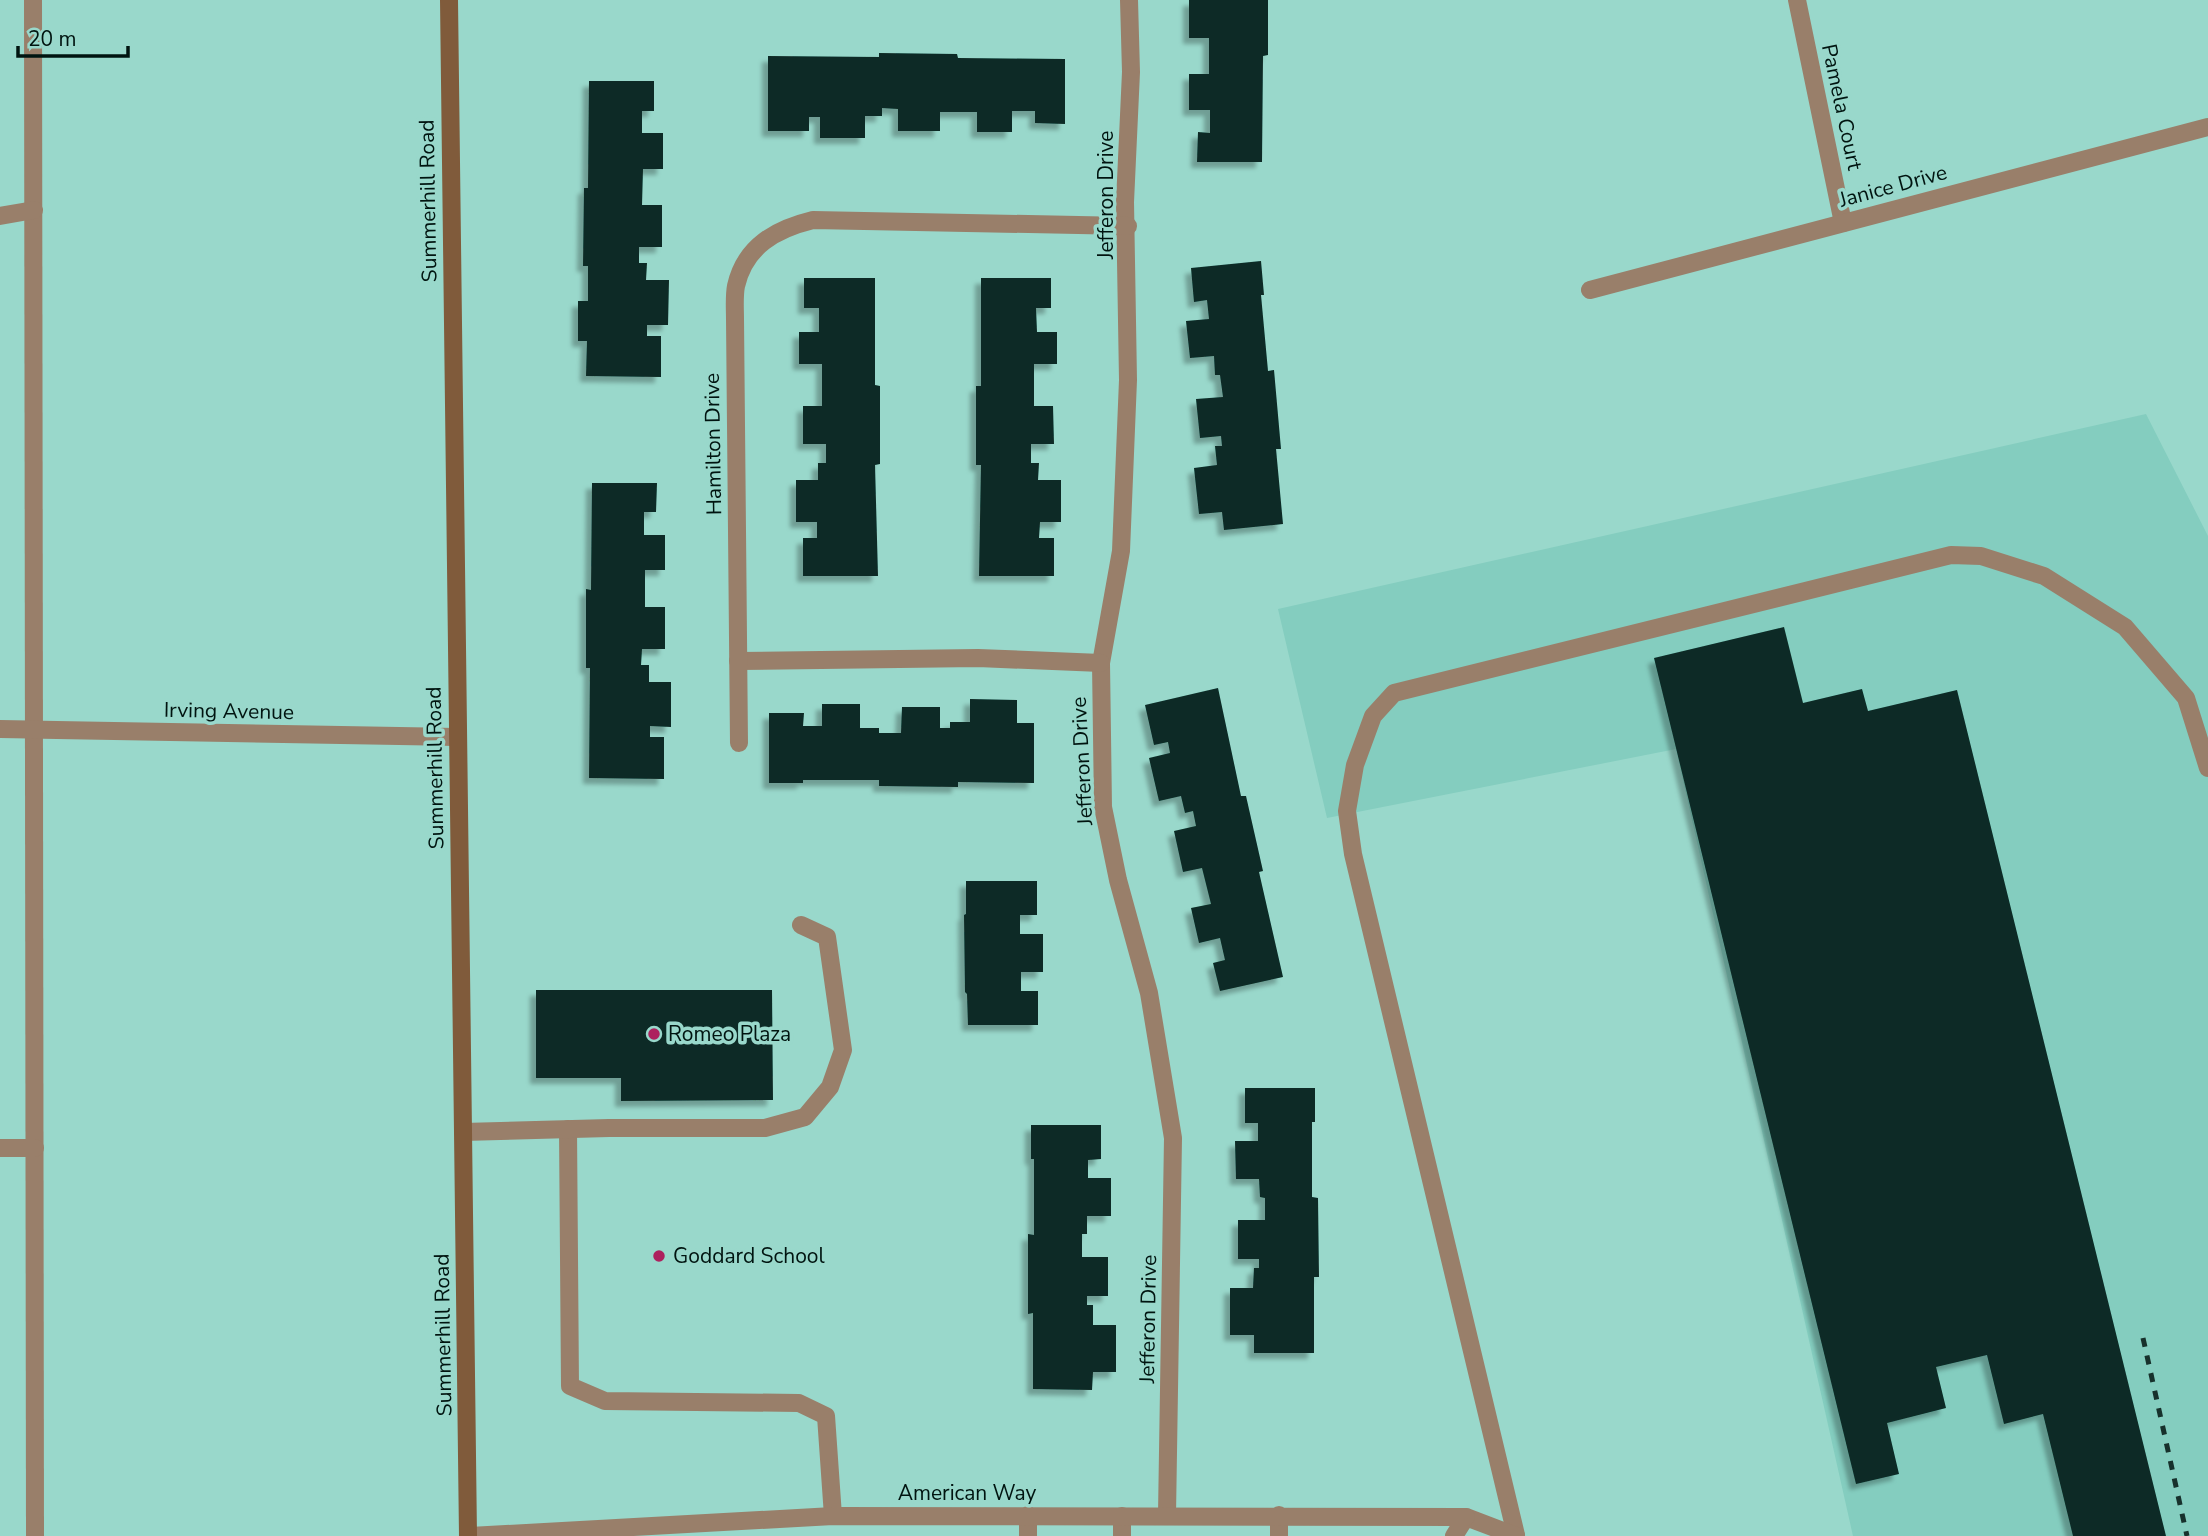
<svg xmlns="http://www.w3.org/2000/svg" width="2208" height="1536" font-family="'Nunito Sans',sans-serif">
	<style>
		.built { fill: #84cdbf }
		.building { fill: #092a25; filter: url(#shadow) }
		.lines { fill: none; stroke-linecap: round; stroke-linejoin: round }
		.service { stroke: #997f6a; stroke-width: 18 }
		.minor { stroke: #997f6a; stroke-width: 18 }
		.secondary { stroke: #805b3b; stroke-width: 18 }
		.rail { stroke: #17312c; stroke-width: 5; stroke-dasharray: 9 9; stroke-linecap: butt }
		.poi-dot { fill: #ad215e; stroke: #99d8cb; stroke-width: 2.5 }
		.labels { text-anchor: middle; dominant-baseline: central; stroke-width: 7; stroke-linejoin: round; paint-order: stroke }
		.street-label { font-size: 21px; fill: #001410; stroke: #99d8cb }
		.poi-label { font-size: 21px; fill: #001410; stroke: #99d8cb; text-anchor: start }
	</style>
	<defs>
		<filter id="shadow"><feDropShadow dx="-6" dy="6" stdDeviation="2" flood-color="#0004"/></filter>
	</defs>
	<rect width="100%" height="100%" fill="#99d8cb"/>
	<!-- built -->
	<polygon class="built" points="2146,414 2208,536 2208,1536 1853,1536 1676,749 1327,818 1278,609"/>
	<!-- building -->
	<g class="building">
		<polygon points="1189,0 1268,0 1268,55 1263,56 1262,162 1197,162 1198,132 1210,133 1210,110 1189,110 1189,74 1209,74 1209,38 1189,38"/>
		<polygon points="879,53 957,54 958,58 1065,59 1065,124 1035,123 1035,111 1012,111 1012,132 977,132 977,112 940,112 940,131 898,131 898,109 882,108 882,116 865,116 865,138 820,138 820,117 809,117 809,131 768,131 768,56 879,57"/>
		<polygon points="589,81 654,81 654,111 642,111 642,133 663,133 663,169 643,169 642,205 662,205 662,247 639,247 639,263 647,263 646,280 669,280 668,325 647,325 647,336 661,336 661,377 586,376 587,341 578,341 578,301 588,301 588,266 583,266 584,188 588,188"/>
		<polygon points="1261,261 1264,295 1261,295 1268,371 1274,370 1281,449 1276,449 1283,524 1224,530 1222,512 1199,514 1194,468 1217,465 1215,446 1222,446 1221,436 1200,438 1196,399 1223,397 1220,375 1215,375 1214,356 1190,358 1186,321 1209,319 1207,300 1194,302 1191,268"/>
		<polygon points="804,278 875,278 875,385 880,386 880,464 875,465 878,576 803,576 803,538 817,538 817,522 796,522 796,480 818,480 818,463 826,463 826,444 803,444 803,406 822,406 822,364 799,364 799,332 819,332 819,308 804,308"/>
		<polygon points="981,278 1051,278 1051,308 1036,308 1037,332 1057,332 1057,364 1034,364 1034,406 1053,406 1054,444 1031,444 1031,463 1039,463 1038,480 1061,480 1061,522 1040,522 1039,538 1054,538 1054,576 979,576 981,465 976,465 976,386 981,386"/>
		<polygon points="592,483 657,483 656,512 644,512 644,535 665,535 665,570 645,570 645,607 665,607 665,649 642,649 641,665 649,665 649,682 671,682 671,727 650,726 650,737 664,737 664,779 589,778 590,668 586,668 586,589 591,590"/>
		<polygon points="1784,627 1803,703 1862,689 1868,711 1957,690 2166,1536 2073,1536 2043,1414 2004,1424 1987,1355 1936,1367 1946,1408 1887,1423 1899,1474 1856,1484 1654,658"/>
		<polygon points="1218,688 1241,796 1246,796 1263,871 1259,872 1283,977 1220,991 1213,963 1225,960 1220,938 1199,943 1191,908 1211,904 1202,868 1183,872 1174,831 1196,826 1193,811 1185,813 1181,796 1159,801 1149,758 1170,753 1168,742 1154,745 1145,705"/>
		<polygon points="970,699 1017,700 1017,723 1034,723 1034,783 958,782 958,787 879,786 879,780 803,780 803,783 769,783 769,713 804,713 803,726 822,726 822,704 860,704 860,728 879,728 879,733 901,733 902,707 940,707 940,728 950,728 950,722 970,722"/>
		<polygon points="966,881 1037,881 1037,915 1020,915 1020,934 1043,934 1043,972 1021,972 1021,991 1038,991 1038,1025 968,1025 967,994 965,992 964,915 966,914"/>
		<polygon points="536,990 772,990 773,1100 621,1101 621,1078 536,1078"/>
		<polygon points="1245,1088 1315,1088 1315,1122 1312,1122 1312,1197 1318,1198 1319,1277 1314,1277 1314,1353 1254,1353 1254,1335 1230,1335 1230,1288 1253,1288 1254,1268 1259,1268 1259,1259 1238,1259 1238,1220 1265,1220 1265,1198 1260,1197 1259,1179 1236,1179 1235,1141 1258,1141 1258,1123 1245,1123"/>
		<polygon points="1031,1125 1101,1125 1101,1159 1088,1160 1088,1178 1111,1178 1111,1216 1087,1216 1087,1234 1082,1234 1082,1257 1108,1257 1108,1296 1087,1296 1087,1305 1093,1305 1093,1325 1116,1325 1116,1372 1093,1372 1092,1390 1033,1389 1033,1313 1028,1314 1028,1234 1034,1235 1034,1159 1031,1159"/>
	</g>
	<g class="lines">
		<!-- service -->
		<g class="service">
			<polyline points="568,1129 570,1386 605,1401 799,1403 826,1416 833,1516"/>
			<polyline points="463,1132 609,1128 765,1128 805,1117 830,1087 843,1050 827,937 801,925"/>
			<polyline points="1028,1515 1028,1536"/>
			<polyline points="1279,1515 1279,1536"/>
			<polyline points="1122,1516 1122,1536"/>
			<polyline points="1516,1535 1353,854 1347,811 1355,765 1373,716 1394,693 1951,555 1981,556 2044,576 2125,627 2186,698 2208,768"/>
			<polyline points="1454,1536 1466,1517 1516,1536"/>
		</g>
		<!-- minor -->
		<g class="minor">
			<polyline points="33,0 35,1536"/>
			<polyline points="1129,0 1131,72 1125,202 1128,380 1121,551 1101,663 1103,807 1118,880 1149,993 1173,1138 1167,1515"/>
			<polyline points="1797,0 1843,223"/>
			<polyline points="0,216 34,210"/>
			<polyline points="1590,290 2208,127"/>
			<polyline points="738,661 978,658 1101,663"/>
			<polyline points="0,729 457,737"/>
			<path d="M739,743L735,319C735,309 734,296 736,286C745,246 776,229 813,220L1128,226"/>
			<polyline points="0,1148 35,1148"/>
			<polyline points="470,1536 833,1516 1466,1517"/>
		</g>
		<!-- secondary -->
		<polyline class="secondary" points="449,0 468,1536"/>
		<!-- rail -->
		<polyline class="rail" points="2143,1338 2187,1536"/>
	</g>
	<!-- markers -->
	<g class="poi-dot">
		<circle cx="654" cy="1034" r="7"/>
		<circle cx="659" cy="1256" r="7"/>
	</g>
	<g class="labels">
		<!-- street labels -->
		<g class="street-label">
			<text transform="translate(1842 107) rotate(78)">Pamela Court</text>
			<text transform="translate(1893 186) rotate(-15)">Janice Drive</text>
			<text transform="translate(1106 195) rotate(-90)">Jefferon Drive</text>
			<text transform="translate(428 201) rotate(-91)">Summerhill Road</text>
			<text transform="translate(713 444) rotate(-91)">Hamilton Drive</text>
			<text transform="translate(229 711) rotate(1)">Irving Avenue</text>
			<text transform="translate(1082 761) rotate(-93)">Jefferon Drive</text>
			<text transform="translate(435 768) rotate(-91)">Summerhill Road</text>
			<text transform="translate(1148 1319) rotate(-89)">Jefferon Drive</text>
			<text transform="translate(443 1335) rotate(-91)">Summerhill Road</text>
			<text x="967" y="1493">American Way</text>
		</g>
		<!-- poi labels -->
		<g class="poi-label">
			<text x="668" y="1034">Romeo Plaza</text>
			<text x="673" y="1256">Goddard School</text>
		</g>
	</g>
	<!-- scale -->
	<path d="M18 46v10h110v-10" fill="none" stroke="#001410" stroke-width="3.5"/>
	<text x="28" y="46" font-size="21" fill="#001410" stroke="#99d8cb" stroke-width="5" paint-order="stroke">20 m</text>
</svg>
